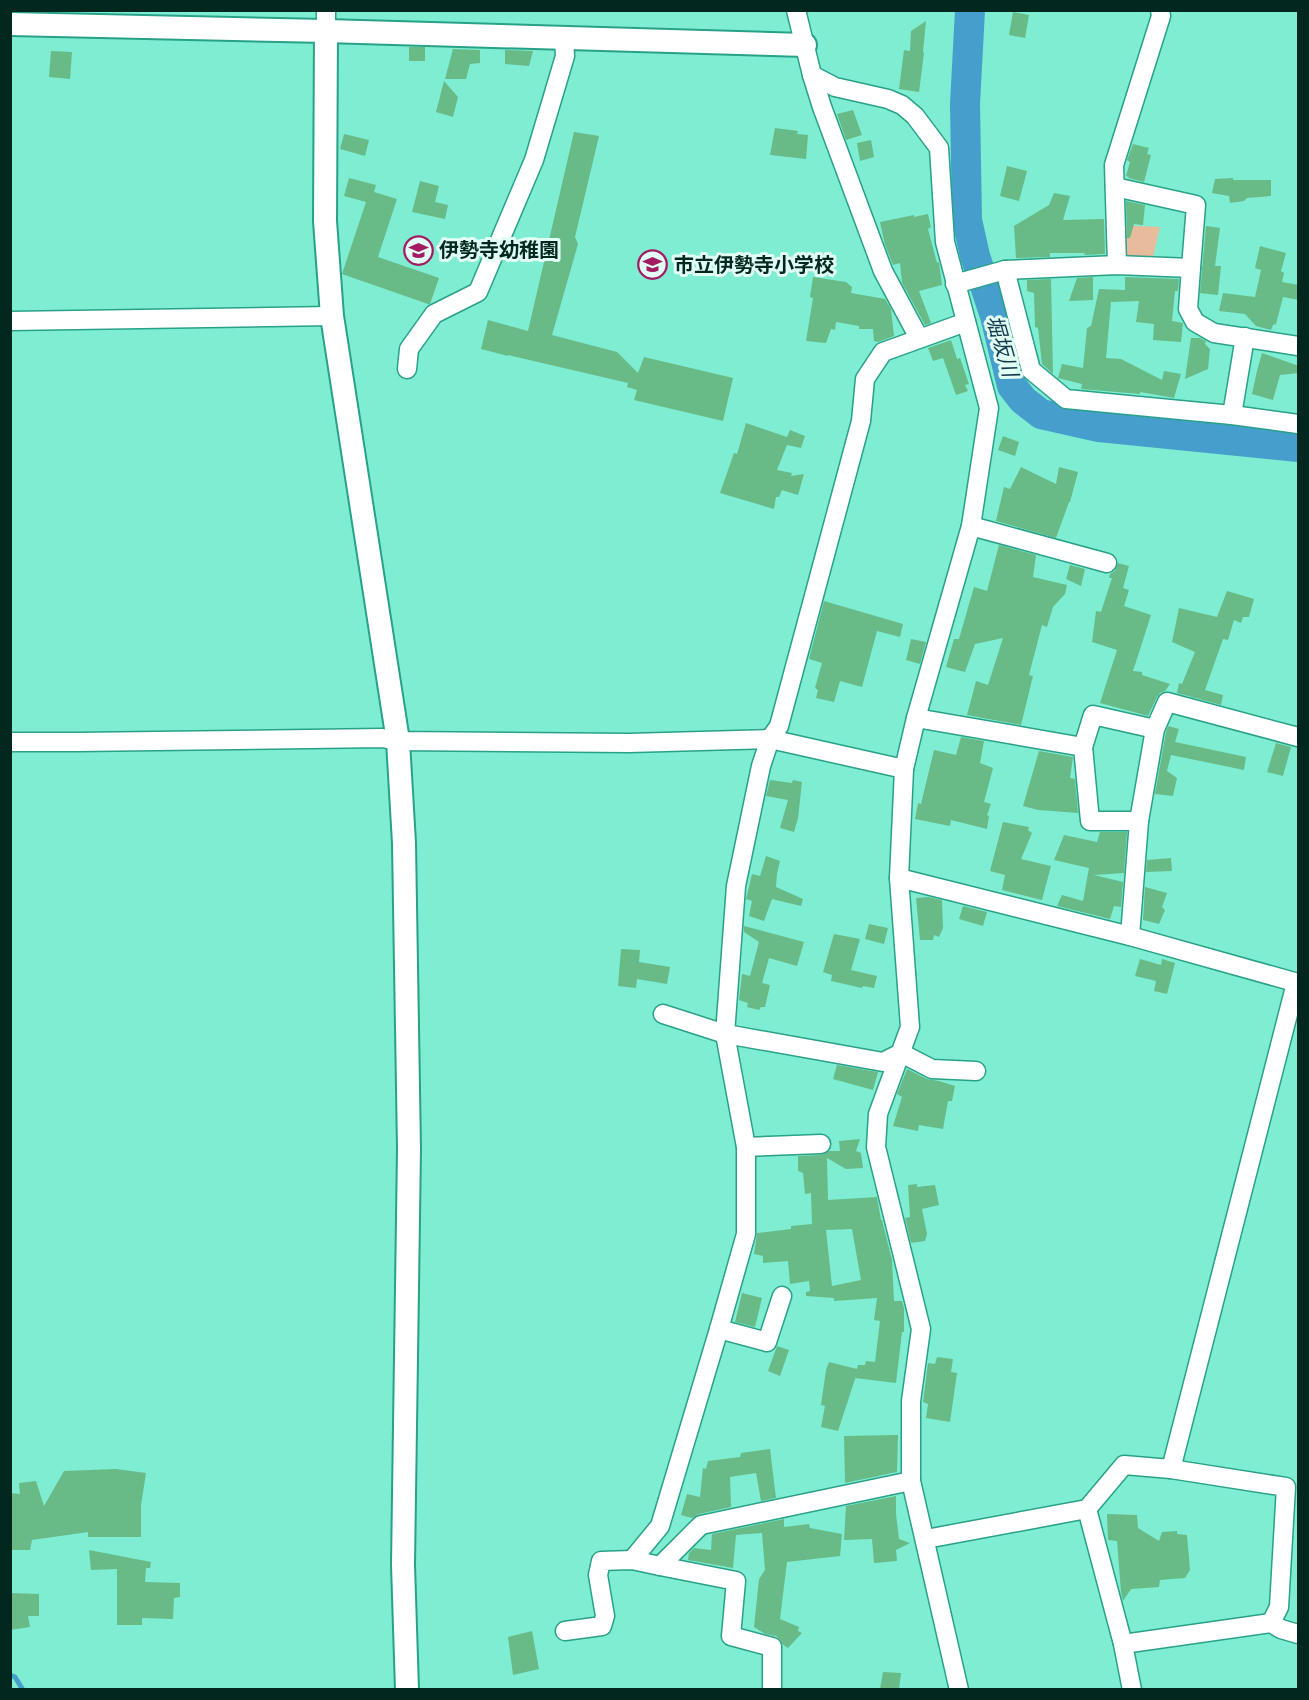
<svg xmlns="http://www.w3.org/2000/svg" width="1309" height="1700" font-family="'DejaVu Sans','Noto Sans JP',sans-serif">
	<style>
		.green { fill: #e9bb9d }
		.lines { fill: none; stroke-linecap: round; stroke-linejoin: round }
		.stream { stroke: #469ecd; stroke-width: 5 }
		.river { stroke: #469ecd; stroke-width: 30 }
		.building { fill: #68ba87; fill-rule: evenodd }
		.minor-casing { stroke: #28a188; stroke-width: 21 }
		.tertiary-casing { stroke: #28a188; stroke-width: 26 }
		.minor { stroke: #fff; stroke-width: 18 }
		.tertiary { stroke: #fff; stroke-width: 22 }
		.labels { text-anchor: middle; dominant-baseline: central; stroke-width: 6; stroke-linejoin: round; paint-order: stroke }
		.poi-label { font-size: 20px; font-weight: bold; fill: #02271f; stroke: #e1fef5; text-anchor: start }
		.water-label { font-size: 21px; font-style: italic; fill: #13394d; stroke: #e1fef5 }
	</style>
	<rect width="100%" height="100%" fill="#7fedd2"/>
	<!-- green -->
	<polygon class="green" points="1116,225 1160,227 1151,266 1117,265"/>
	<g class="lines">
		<!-- stream -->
		<polyline class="stream" points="10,1675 15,1677 23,1690"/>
		<!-- river -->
		<polyline class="river" points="970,10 965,104 967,220 975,256 995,316 1012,386 1023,400 1041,414 1099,427 1298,447"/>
	</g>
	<!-- building -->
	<g class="building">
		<polygon points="1013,12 1029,15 1025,38 1009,35"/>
		<polygon points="926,21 923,52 924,53 919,92 899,89 904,50 910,51 911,31"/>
		<rect x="409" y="47" width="16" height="14"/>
		<polygon points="453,49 480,50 480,63 470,64 466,79 445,79"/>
		<polygon points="505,50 533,51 529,66 505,64"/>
		<polygon points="51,51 72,52 70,79 49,77"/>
		<polygon points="444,81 458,97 453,117 436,112"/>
		<polygon points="853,110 862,135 846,140 837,114"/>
		<polygon points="775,128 798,131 797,134 808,135 806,159 770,155"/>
		<polygon points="574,132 599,136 575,237 578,244 552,335 617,352 638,373 644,357 733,378 723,421 634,400 637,390 627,387 628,383 508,355 508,356 481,349 488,320 528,331"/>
		<polygon points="344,134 369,140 365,156 340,149"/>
		<polygon points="871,140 874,157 860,161 857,143"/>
		<polygon points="1133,144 1149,148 1147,154 1151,155 1144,182 1128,178 1129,177 1126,176 1130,162 1127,160"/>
		<polygon points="1007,166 1027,171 1019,201 1000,196"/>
		<polygon points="349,178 376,185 374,192 397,199 378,257 439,278 430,304 428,304 342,274 366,202 344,196"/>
		<polygon points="1233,178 1233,180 1271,180 1271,196 1247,198 1244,201 1230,203 1229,196 1212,193 1215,179"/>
		<polygon points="420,181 439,186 435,202 448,205 445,219 412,212"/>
		<polygon points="1054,193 1070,196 1063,220 1104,219 1105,254 1084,255 1085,253 1050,253 1050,257 1016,258 1014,226 1049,205"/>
		<polygon points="1126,201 1145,205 1143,225 1134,224 1130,238 1127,238"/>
		<polygon points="928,214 931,227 928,229 937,263 939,262 942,285 919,291 931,323 925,325 902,283 900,263 893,265 885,245 880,222 914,215 914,217"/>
		<polygon points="1206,226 1220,228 1215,266 1221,266 1218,295 1200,293"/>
		<polygon points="1260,246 1286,253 1281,271 1284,273 1282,282 1299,285 1299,300 1283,297 1276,324 1273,325 1271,330 1256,326 1245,314 1219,311 1223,293 1255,297 1261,270 1255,268"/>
		<polygon points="813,277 846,282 852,287 851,293 885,299 891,309 894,336 878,342 874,341 873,329 859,329 859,326 836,322 835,330 831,329 826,343 806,341 813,298 810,297"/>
		<polygon points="1093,277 1093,300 1069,301 1077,278"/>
		<polygon points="1125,277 1179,279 1178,291 1175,291 1172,321 1183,323 1181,342 1153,340 1154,324 1136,322 1139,301 1111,302 1106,358 1121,359 1162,380 1164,371 1181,374 1174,398 1140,392 1140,394 1081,389 1082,384 1058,378 1062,364 1083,368 1087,328 1091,326 1099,289 1125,290"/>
		<polygon points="1051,279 1053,374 1042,364 1038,328 1035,327 1034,293 1027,291 1027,280"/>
		<polygon points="1191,338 1200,338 1206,341 1205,344 1210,349 1208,369 1185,379"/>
		<polygon points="951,340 957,359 960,358 969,384 965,385 968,391 956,395 943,358 933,361 928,348"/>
		<polygon points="1262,353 1299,366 1299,373 1280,375 1273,400 1252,394 1257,371"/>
		<polygon points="746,423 787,437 790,430 805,436 801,448 787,445 777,470 792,473 791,476 804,474 798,495 782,490 779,497 776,497 774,509 720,493 734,453 737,454"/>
		<polygon points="1003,436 1019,442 1015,456 998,450"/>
		<polygon points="1021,467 1056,484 1059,467 1078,472 1070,502 1069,502 1056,538 996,521 1004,487 1010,489"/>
		<polygon points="999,545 1036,555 1033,577 1067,585 1065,594 1053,607 1047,627 1042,625 1029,675 1033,676 1021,725 967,715 976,681 988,685 1003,638 975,644 965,672 946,667 954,639 959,639 974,587 987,591"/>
		<polygon points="1118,563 1129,566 1123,588 1129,590 1124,606 1151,615 1133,671 1142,672 1142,675 1170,684 1165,691 1160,693 1157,697 1148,716 1100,703 1117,650 1092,642 1096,611 1101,612 1112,578 1109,578 1110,574 1115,571"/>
		<polygon points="1070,565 1085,569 1081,586 1066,579"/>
		<polygon points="1227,591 1254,599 1249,617 1243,617 1241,623 1234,620 1228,640 1223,639 1205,690 1223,695 1221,705 1177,693 1179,683 1182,684 1195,652 1172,642 1179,608 1217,617"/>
		<polygon points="824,601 903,624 900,637 877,631 862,687 840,681 834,702 816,698 818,690 815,688 822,663 809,659"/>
		<polygon points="911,639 926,642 920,664 906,660"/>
		<polygon points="1168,726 1179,729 1175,742 1246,757 1244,770 1171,755 1167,771 1177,778 1173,796 1155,794 1166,732"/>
		<polygon points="961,737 984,741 980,763 993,768 984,802 991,804 987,815 989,816 987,829 951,820 950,826 915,819 918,803 921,804 934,750 956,755"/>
		<polygon points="1276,743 1291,747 1283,776 1267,772"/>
		<polygon points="1039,751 1073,757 1070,778 1075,779 1078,813 1038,810 1023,806"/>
		<polygon points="770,780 792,783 793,780 802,782 798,818 794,832 780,828 788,800 766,796"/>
		<polygon points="1003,822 1029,827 1028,830 1032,833 1021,859 1051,866 1042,900 1002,890 1005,875 990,871"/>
		<polygon points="1100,832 1127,832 1124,873 1094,875 1123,882 1121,907 1114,906 1110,919 1057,906 1062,895 1083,901 1089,868 1054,860 1064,835 1097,842"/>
		<polygon points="766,856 780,861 777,874 776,887 803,899 801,906 772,899 764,921 749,916 752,901 746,899 752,874 760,876"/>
		<polygon points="1171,858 1172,871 1146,872 1147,860"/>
		<polygon points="1145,887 1167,893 1162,907 1165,910 1159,924 1143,920"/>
		<polygon points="928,897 942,900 943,928 939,937 934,935 933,940 920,940 916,898"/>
		<polygon points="963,906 987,912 983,926 959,919"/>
		<polygon points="869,924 888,928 884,944 865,939"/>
		<polygon points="744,926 804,942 797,966 769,958 762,983 770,985 765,1007 761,1007 759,1010 747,1007 748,1003 739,1000 742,974 750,976 759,942 744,932"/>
		<polygon points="834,934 860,939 851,970 877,976 874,988 863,986 862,988 831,981 832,975 823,972"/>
		<polygon points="621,949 640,950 639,962 670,967 667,984 637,979 636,988 618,986"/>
		<polygon points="1140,959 1161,965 1162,959 1175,963 1167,994 1154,991 1156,981 1135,976"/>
		<polygon points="837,1065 878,1072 873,1090 833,1079"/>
		<polygon points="907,1069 927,1079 939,1081 955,1086 952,1101 948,1101 943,1129 919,1125 918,1131 893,1126 902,1097 897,1094"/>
		<path d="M860,1139L856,1151L861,1153L863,1168L846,1169L827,1158L828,1200L877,1197L881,1220H882L892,1260L894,1301H902L904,1308V1332H902L896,1383L855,1378L856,1376L838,1431L821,1427L825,1406L821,1405L826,1370L829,1362L857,1369L858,1365H865L866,1361L875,1362L880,1321L874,1320L877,1298L834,1301V1298L806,1296V1292L810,1291L809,1281L790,1284L788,1261L763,1263V1256L754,1254L757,1233L791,1229V1226L812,1224L811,1193L805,1194L803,1173L798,1171V1156L821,1155L829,1151H840L839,1141ZM852,1229L861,1280L832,1286L826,1230Z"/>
		<polygon points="917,1184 917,1187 935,1185 939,1205 922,1209 927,1234 925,1241 911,1243 905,1218 910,1217 908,1185"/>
		<polygon points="742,1293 762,1298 755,1327 735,1322"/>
		<polygon points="777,1346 789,1350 780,1376 768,1371"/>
		<polygon points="937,1357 953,1359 951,1372 957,1373 950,1422 926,1418 928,1404 923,1402 928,1363 935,1364"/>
		<polygon points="898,1435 897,1472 845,1483 844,1436"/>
		<polygon points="770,1449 776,1498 761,1501 756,1473 730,1477 731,1507 699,1514 692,1518 681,1515 687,1494 700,1497 703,1468 706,1469 708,1461 740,1457 741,1453"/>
		<polygon points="116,1469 146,1473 141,1505 141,1537 88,1537 88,1532 32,1540 30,1550 10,1550 10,1493 20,1494 19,1483 36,1481 44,1506 64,1471"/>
		<polygon points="896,1496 896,1514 899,1539 910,1543 896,1550 897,1561 874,1563 872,1539 844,1540 846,1506"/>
		<polygon points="1107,1514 1137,1515 1138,1528 1159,1541 1162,1532 1177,1531 1177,1534 1187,1535 1190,1570 1185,1578 1160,1580 1159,1587 1131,1589 1123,1601 1121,1592 1117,1541 1108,1540"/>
		<polygon points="784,1519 784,1527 809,1524 810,1528 842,1534 840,1556 787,1562 780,1619 799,1627 798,1631 802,1633 788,1648 782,1644 780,1640 776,1636 765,1634 754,1627 759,1579 765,1570 762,1533 736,1535 733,1568 688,1560 689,1553 694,1548 711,1550 712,1534"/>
		<polygon points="89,1550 151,1562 150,1568 146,1568 145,1582 180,1583 180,1597 174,1598 173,1619 142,1618 142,1625 117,1625 117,1569 91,1570"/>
		<polygon points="10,1593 39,1594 39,1616 28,1616 30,1627 10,1630"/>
		<polygon points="532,1631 539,1669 513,1675 508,1637"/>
		<polygon points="883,1672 901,1673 899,1689 880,1689"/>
	</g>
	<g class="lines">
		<defs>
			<g id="minor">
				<polyline points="326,10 326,31"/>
				<polyline points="796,10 812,75 835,87 888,99 902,105 915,116 939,148 945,242 989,408 971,526 916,718 904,769 899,878 910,1027 878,1114 876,1147 921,1329 911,1401 911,1481 959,1690"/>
				<polyline points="812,75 822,107 883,271 919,338"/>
				<polyline points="1115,187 1196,205 1191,268"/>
				<polyline points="1117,265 1114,165 1161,16 1160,10"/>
				<polyline points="1005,270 1031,370 1066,399 1232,415 1298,424"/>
				<polyline points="955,284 1005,270 1117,265 1191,268 1188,309 1195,322 1214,333 1298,346"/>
				<polyline points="10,321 332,316"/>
				<polyline points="407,369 409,349 434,314 478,292 534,160 565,56 564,38"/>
				<polyline points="1232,415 1245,337"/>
				<polyline points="971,526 1107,563"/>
				<polyline points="916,718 1083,747 1093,715 1155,729"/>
				<polyline points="10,742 77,742 382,738 398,741 629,743 770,739 904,769"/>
				<polyline points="1083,747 1090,821 1139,821"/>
				<polyline points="899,878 1130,936 1298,983"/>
				<polyline points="1130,936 1139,821 1155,729 1167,702 1298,737"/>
				<polyline points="663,1014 725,1034 737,1036 883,1062 901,1053 932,1069 976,1071"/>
				<polyline points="746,1147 821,1144"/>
				<polyline points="719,1329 767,1342 782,1296"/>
				<polyline points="1171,1469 1296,983"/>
				<polyline points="1087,1509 1123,1644 1132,1690"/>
				<polyline points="926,1539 1087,1509 1124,1465 1171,1469 1286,1487 1279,1607 1271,1623"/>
				<polyline points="632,1560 660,1526 719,1329 746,1234 746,1147 725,1034 736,886 761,766 770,739 779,726 861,421 865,379 883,352 966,322"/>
				<polyline points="660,1566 736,1581 731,1636 772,1647 772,1690"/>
				<polyline points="565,1631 602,1626 605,1616 598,1575 601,1561 632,1560 660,1566 701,1525 911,1481"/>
				<polyline points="1123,1644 1271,1623 1281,1629 1298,1634"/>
			</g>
			<g id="tertiary">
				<polyline points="10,24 326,31 805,45"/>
				<polyline points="326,31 325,221 332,316 398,741 404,843 409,1149 403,1565 407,1690"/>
			</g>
		</defs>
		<!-- minor casing -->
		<use href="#minor" class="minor-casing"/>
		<!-- tertiary casing -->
		<use href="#tertiary" class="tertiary-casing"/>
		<!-- minor -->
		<use href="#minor" class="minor"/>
		<!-- tertiary -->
		<use href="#tertiary" class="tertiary"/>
	</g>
	<!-- icons -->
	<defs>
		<symbol id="school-ring" viewBox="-11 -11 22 22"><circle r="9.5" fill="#e1fef5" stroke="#a51b63" stroke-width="1.5"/><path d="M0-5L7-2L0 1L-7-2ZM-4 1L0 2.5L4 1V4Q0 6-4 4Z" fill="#a51b63"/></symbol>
	</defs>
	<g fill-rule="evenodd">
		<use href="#school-ring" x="402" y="234" width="33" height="33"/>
		<use href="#school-ring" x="636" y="248" width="33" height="33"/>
	</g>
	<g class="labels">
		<!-- poi labels -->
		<g class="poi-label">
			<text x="439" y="250">伊勢寺幼稚園</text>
			<text x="674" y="265">市立伊勢寺小学校</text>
		</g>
		<!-- water labels -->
		<g class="water-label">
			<text transform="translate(1002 346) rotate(74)">堀坂川</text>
		</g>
	</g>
	<!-- border -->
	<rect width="1309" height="1700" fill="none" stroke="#02271f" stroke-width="24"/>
</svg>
